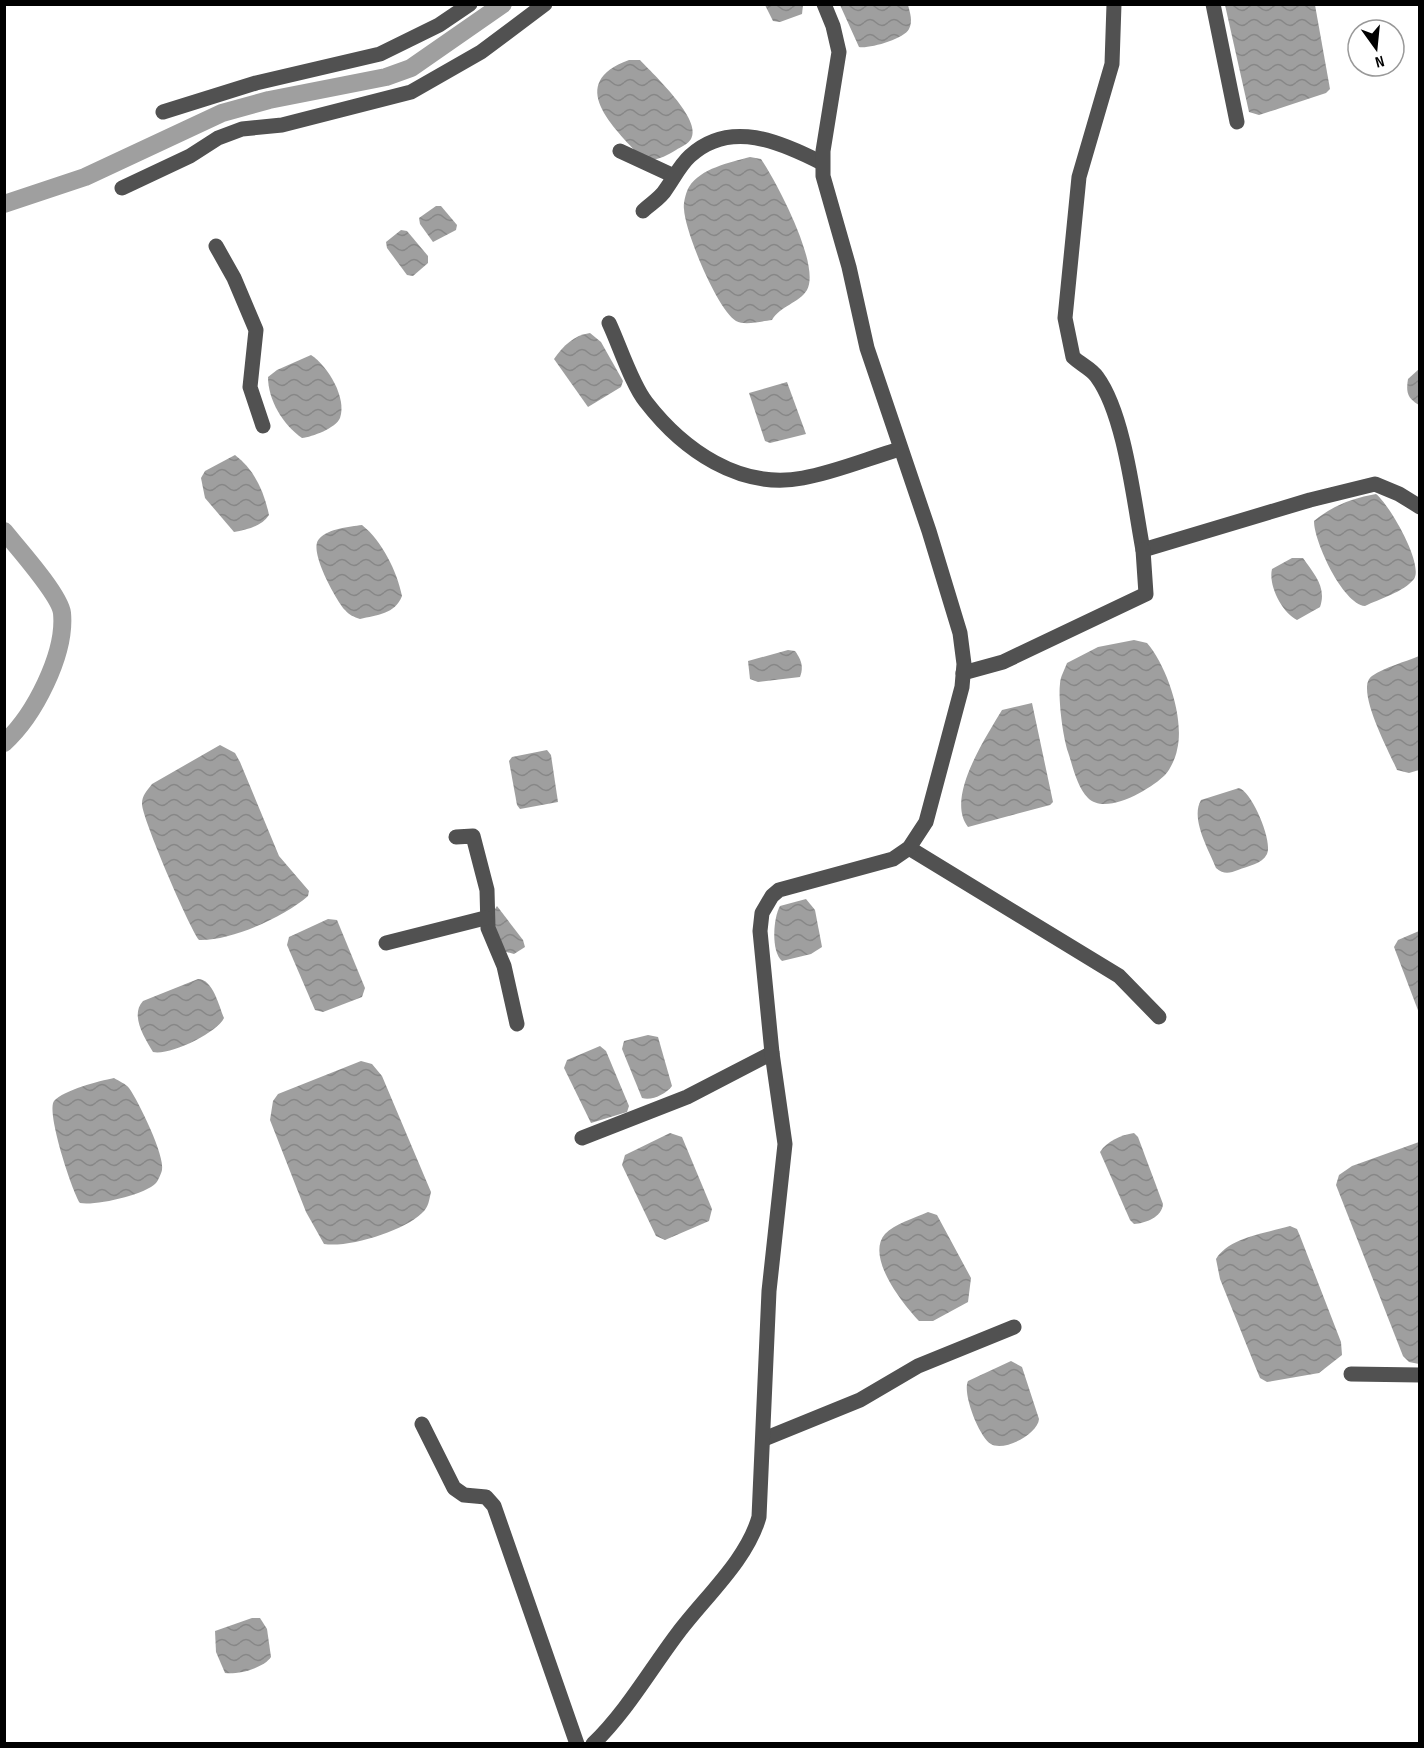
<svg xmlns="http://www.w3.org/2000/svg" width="1424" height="1748" font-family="'Sofia Sans Condensed',sans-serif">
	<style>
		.water { fill: url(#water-waves) }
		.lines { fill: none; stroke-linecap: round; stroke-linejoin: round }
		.canal { stroke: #9f9f9f; stroke-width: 18 }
		.minor { stroke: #515151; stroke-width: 15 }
	</style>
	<defs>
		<pattern id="water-waves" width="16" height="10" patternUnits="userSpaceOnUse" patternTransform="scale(1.5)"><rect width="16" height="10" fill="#9f9f9f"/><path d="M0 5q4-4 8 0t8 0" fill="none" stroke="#878787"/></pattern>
	</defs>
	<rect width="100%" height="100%" fill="#fff"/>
	<!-- water -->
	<g class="water">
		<polygon points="765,5 803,4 803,5 802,14 780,22 773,21"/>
		<path d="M840,5H908C910,13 913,21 909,29C904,39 869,49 859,47Z"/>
		<polygon points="1225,5 1315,5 1330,89 1326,93 1259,115 1249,112"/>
		<path d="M629,60H640C653,74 703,120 691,139C688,144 681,147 676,150C664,157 656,162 642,158C613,127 565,83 629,60Z"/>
		<path d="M750,157L761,159C776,181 821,265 807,290C799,303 780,306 772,320C762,321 745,326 736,321C717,309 685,232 684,209C683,204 686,192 689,187C701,168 729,163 750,157Z"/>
		<polygon points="436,206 441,206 457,225 456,230 433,242 420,224 419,218"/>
		<polygon points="401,230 407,231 428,256 428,263 413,276 407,275 387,248 386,242"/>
		<path d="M590,333L601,342L623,381L621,387L588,407L554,359C563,346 574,335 590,333Z"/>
		<path d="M311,355C328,366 347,398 340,418C336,428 312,437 302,438C283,425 268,400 268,377L277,370Z"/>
		<path d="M1419,369H1420L1419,405C1407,398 1406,392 1408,379Z"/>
		<polygon points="787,382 806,434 770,443 765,441 749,393"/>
		<path d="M235,455C254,469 264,491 269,515C262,526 247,530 234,532L205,498L201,478L205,471Z"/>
		<path d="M1376,494C1389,504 1424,564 1414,579C1404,592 1379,599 1365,606C1343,604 1314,542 1314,521C1332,506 1353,498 1376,494Z"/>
		<path d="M362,525C382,541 397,571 402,596C395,614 377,615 360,619C354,617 349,615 345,610C336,600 308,550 319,539C329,528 349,527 362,525Z"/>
		<path d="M1292,558H1303C1314,574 1327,587 1320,607L1297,620C1282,613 1268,585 1272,569Z"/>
		<path d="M1134,640L1147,643C1167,666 1185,719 1177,750C1176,757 1170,770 1165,775C1151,789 1106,816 1088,798C1077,787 1073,767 1068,752C1063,737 1058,700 1060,684C1060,677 1065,669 1067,663L1098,647Z"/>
		<path d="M788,650L795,651C801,659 804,667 800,677L758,682L750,679L748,661Z"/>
		<path d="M1419,656V770L1409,773L1397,770C1390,753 1354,688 1372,676C1385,667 1405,662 1419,656Z"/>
		<path d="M1032,703L1053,802L1050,805L968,827C945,798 986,737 1002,710Z"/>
		<path d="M220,745L235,753L240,762L279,856L309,891L308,896C284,917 231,941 199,940C189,927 142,818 142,804C142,795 147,791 152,784Z"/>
		<polygon points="547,750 551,755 558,802 520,809 517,805 509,761 512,757"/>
		<path d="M1239,788C1252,792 1273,841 1267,854C1262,864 1248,866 1238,870C1230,873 1224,875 1216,868C1209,850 1190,819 1201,800Z"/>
		<path d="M806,899L815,910L822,947L811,954L782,961C771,952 773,918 780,906Z"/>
		<polygon points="497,906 523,940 525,947 514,954 503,951 491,915"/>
		<polygon points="328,919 337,920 365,988 362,997 323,1012 315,1010 287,945 289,937"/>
		<polygon points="1419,931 1419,1013 1394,947 1398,940"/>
		<path d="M198,979C213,979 219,1006 224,1018C217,1033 169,1056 153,1052C144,1037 130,1015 143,1001Z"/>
		<path d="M648,1035L658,1037L672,1086C666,1094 652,1101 642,1098L622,1049L624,1041Z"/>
		<polygon points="600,1046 606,1051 629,1106 627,1112 591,1123 564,1068 567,1060"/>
		<path d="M361,1061L372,1064L382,1076L431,1192C429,1200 429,1207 422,1213C404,1231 349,1248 324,1244L306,1212L270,1120L273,1101L278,1094Z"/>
		<path d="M114,1078C119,1081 126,1084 129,1088C139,1102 165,1156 162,1170C161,1174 158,1181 156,1183C145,1195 95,1206 80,1203C72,1191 46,1112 54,1101C64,1090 99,1081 114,1078Z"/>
		<polygon points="670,1133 682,1137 712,1209 709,1221 665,1240 656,1236 622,1165 625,1155"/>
		<path d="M1134,1133L1138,1137L1163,1204C1162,1217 1146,1223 1134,1224L1130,1220L1100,1152C1107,1141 1121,1135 1134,1133Z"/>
		<polygon points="1419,1142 1420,1142 1419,1364 1409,1362 1403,1356 1336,1185 1339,1175 1352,1166"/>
		<path d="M928,1212L937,1215L971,1278L968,1302L933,1321H919C903,1304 865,1257 885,1234C894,1224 915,1218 928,1212Z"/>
		<path d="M1290,1226L1297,1229L1300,1236L1341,1342L1342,1355L1319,1373L1267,1382L1260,1378L1255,1366L1220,1279L1216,1259C1229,1237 1267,1233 1290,1226Z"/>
		<path d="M1011,1361L1022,1367L1039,1419C1038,1434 1004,1452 991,1444C979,1437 962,1393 968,1381Z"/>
		<path d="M252,1618H260L267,1629L271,1657C264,1668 237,1675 225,1673L216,1652L215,1631Z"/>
	</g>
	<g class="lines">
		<!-- canal -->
		<g class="canal">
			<polyline points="4,204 85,177 222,113 269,100 386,77 411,68 503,4"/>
			<path d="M4,531C17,547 60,595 62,613C66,654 34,716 4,743"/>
		</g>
		<!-- minor -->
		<g class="minor">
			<path d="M1114,4L1112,64L1079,177L1065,318L1073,357C1080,364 1092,369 1097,377C1125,415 1134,503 1143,550L1310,500L1375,484L1399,494L1420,507"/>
			<polyline points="1213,4 1237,122"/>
			<polyline points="163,112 256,83 380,54 439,25 470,4"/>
			<polyline points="620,151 674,176"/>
			<polyline points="122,188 190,156 218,138 242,129 282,125 411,92 481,52 545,4"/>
			<path d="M643,211C650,204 661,198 666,189C674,178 680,165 690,156C730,119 781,142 822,163"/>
			<polyline points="216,246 234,278 256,330 250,387 263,426"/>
			<path d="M609,323C619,344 632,385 646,402C683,450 740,490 803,478C836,472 869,458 900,449"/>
			<polyline points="963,673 1003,662 1146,594 1143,550"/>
			<polyline points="456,837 473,836 487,890 488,928 504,966 517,1024"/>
			<polyline points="909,848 1119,976 1159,1017"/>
			<polyline points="386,943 485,918"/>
			<polyline points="582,1138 687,1097 772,1053"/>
			<polyline points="1351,1374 1420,1375"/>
			<polyline points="422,1424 454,1488 464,1495 486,1497 494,1506 577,1744"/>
			<polyline points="764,1439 860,1400 918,1366 1014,1327"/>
			<path d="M593,1744C627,1711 650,1670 678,1633C705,1597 747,1560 759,1517L769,1291L785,1144L772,1053L760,931L762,913L772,896L779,890L893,859L909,848L926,822L962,687L964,664L960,633L929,531L867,348L849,267L823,176V151L839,52L833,26L824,4"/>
		</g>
	</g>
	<!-- border -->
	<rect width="1424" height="1748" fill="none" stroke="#000000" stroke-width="12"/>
	<!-- north arrow -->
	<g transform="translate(1376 48) rotate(165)"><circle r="28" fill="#ffffff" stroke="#999999" stroke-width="1.5"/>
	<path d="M0-4.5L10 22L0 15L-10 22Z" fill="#000000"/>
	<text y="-9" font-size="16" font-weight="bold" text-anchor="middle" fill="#000000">N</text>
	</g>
</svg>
